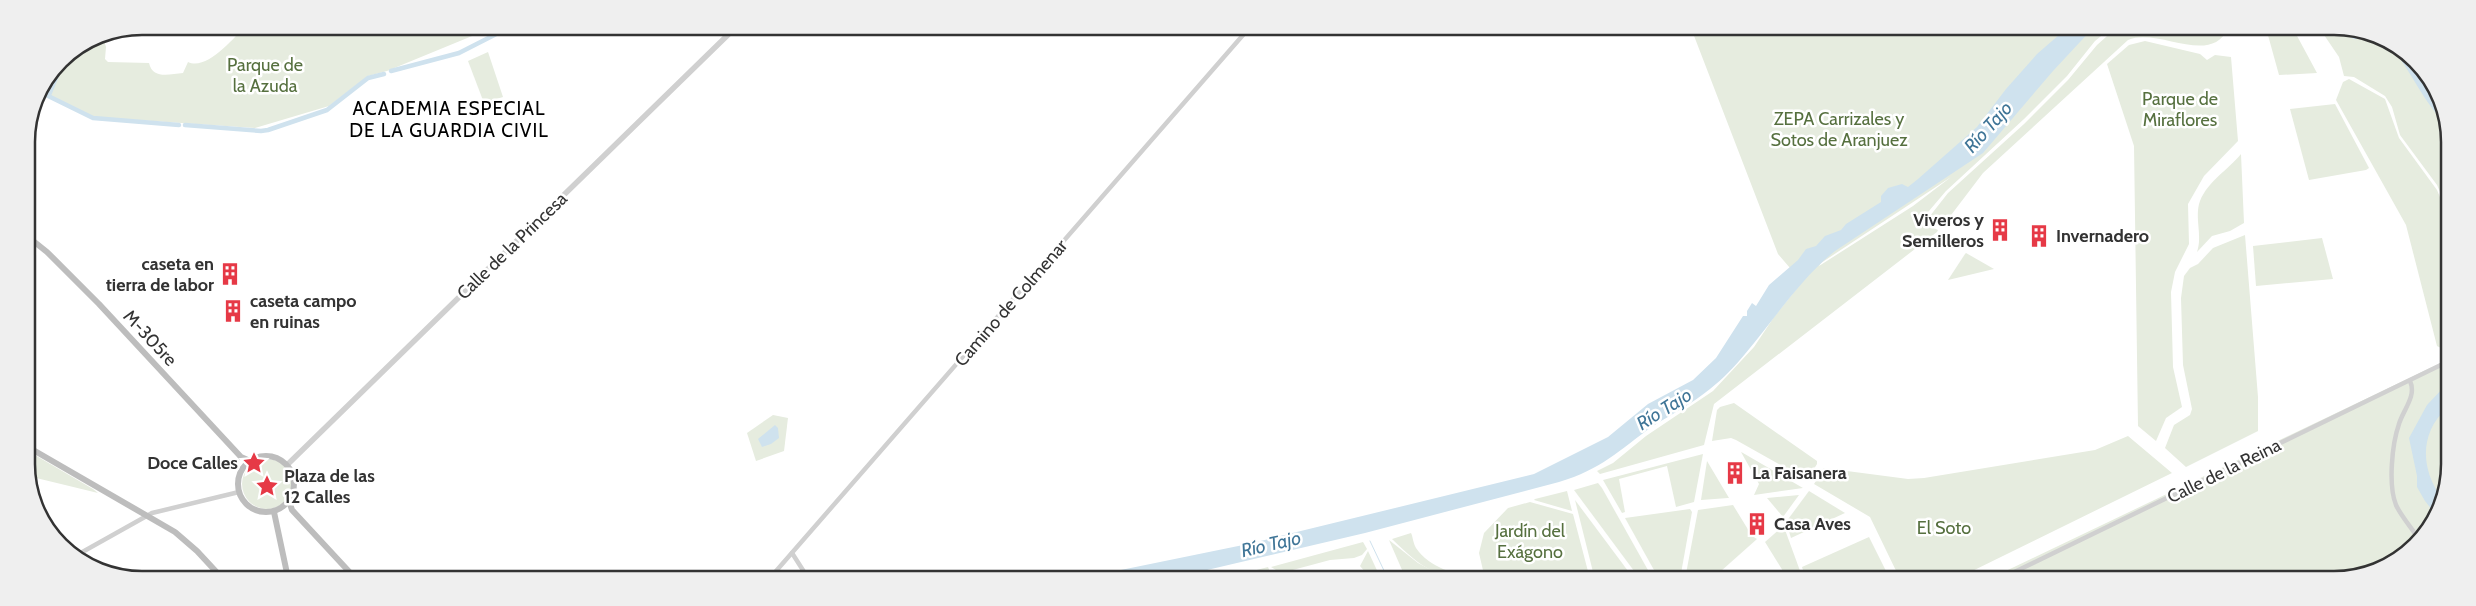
<svg xmlns="http://www.w3.org/2000/svg" width="2476" height="606" font-family="Cabin,sans-serif">
	<style>
		.green { fill: #e6ecdf; fill-rule: evenodd }
		.water { fill: #cfe2ee }
		.lines { fill: none; stroke-linecap: round; stroke-linejoin: round }
		.stream { stroke: #cfe2ee; stroke-width: 1 }
		.canal { stroke: #cfe2ee; stroke-width: 4.5 }
		.river { stroke: #cfe2ee; stroke-width: 8 }
		.minor { stroke: #d0d0d0; stroke-width: 4.5 }
		.tertiary { stroke: #d0d0d0; stroke-width: 5.5 }
		.secondary { stroke: #bdbdbd; stroke-width: 6 }
		.labels { text-anchor: middle; dominant-baseline: central; stroke-width: 5; stroke-linejoin: round; paint-order: stroke }
		.park-label { font-size: 18px; fill: #56703f; stroke: #fff }
		.poi-label { font-size: 18px; font-weight: bold; fill: #333; stroke: #fff; text-anchor: start }
		.street-label { font-size: 18px; fill: #333; stroke: #fff }
		.neighbourhood-label { font-size: 19px; letter-spacing: 1px; fill: #000; stroke: #fff }
		.water-label { font-size: 19px; font-style: italic; fill: #3f7597; stroke: #fff }
		.rim { fill: none; stroke: #333; stroke-width: 2.5 }
	</style>
	<rect width="100%" height="100%" fill="#fff"/>
	<!-- green -->
	<g class="green">
		<path d="M246,26L494,27L387,71L368,76L329,106L255,128L93,117L39,90C56,67 77,39 107,33L104,40L106,47L105,59L108,62L149,63C153,80 170,74 183,73L188,62C207,71 233,38 246,26Z"/>
		<path d="M1691,28H2111L2095,41L2067,76L2024,119L1946,191L1923,218V223L1938,230L1937,232L1714,404L1704,445L1600,474L1597,471L1613,463L1646,436L1713,391L1754,347L1774,317L1802,282L1778,254ZM1951,177L1913,206L1819,266L1821,263Z"/>
		<path d="M2116,28H2228C2211,67 2158,27 2128,40L1983,173L1942,227L1926,221L1948,193L2024,124L2068,80L2097,45Z"/>
		<polygon points="2266,28 2287,28 2296,34 2317,73 2279,75"/>
		<polygon points="2320,29 2338,29 2347,35 2360,38 2371,36 2416,60 2448,120 2448,210 2437,185 2400,135 2392,107 2385,96 2354,77 2344,76 2339,57"/>
		<polygon points="2145,41 2200,54 2207,60 2215,55 2231,57 2238,141 2204,176 2188,204 2189,244 2175,272 2171,292 2173,367 2182,407 2166,418 2156,441 2138,426 2134,146 2107,64 2129,45"/>
		<polygon points="488,52 503,97 484,103 468,61"/>
		<polygon points="2349,79 2385,99 2399,138 2437,190 2448,216 2448,343 2441,348 2437,346 2406,225 2336,100 2343,82"/>
		<polygon points="2335,104 2369,168 2366,170 2309,180 2290,109"/>
		<path d="M2241,154L2244,223L2230,231L2212,236L2197,252C2203,236 2194,217 2200,201C2208,181 2228,170 2241,154Z"/>
		<polygon points="2245,235 2258,397 2258,431 2186,467 2165,448 2174,425 2190,415 2192,409 2183,365 2181,298 2184,276 2190,268 2198,264 2213,248"/>
		<polygon points="2322,238 2333,279 2256,286 2253,246"/>
		<polygon points="1966,253 1994,269 1948,280 1965,254"/>
		<polygon points="2447,360 2447,487 2410,551 2341,580 1989,579"/>
		<polygon points="1734,403 1817,461 1817,464 1807,480 1736,440 1731,438 1712,441 1717,410 1720,407"/>
		<polygon points="773,415 788,418 784,451 756,461 747,433"/>
		<polygon points="2128,436 2172,473 1956,579 1900,579 1870,517 1814,484 1824,468 1908,479 1924,478 2095,450"/>
		<polygon points="28,451 93,489 98,493 28,476"/>
		<polygon points="1741,452 1743,453 1803,488 1754,495 1759,484"/>
		<polygon points="1703,454 1694,502 1676,507 1667,466 1619,479 1625,512 1622,513 1603,480"/>
		<circle cx="267" cy="484" r="25"/>
		<polygon points="1707,461 1729,498 1728,498 1701,500"/>
		<polygon points="1598,483 1602,488 1653,579 1640,579 1574,490"/>
		<polygon points="1567,491 1572,511 1534,500 1535,499"/>
		<polygon points="1809,491 1845,513 1791,538 1786,522"/>
		<polygon points="1799,495 1783,517 1767,498"/>
		<polygon points="1575,500 1634,579 1599,579 1593,572"/>
		<polygon points="1530,502 1573,514 1590,579 1485,579 1479,553 1484,533 1508,508"/>
		<polygon points="1733,505 1752,536 1757,539 1712,579 1685,579 1698,510"/>
		<polygon points="1690,509 1692,512 1680,579 1659,579 1625,518"/>
		<polygon points="1783,526 1784,527 1803,579 1788,579 1765,542"/>
		<path d="M1411,533C1413,537 1413,543 1416,548C1429,568 1456,574 1478,579C1436,579 1422,568 1392,539Z"/>
		<polygon points="1869,537 1890,579 1806,579 1802,567"/>
		<polygon points="1389,540 1418,563 1448,579 1406,579"/>
		<polygon points="1363,542 1367,549 1362,555 1354,558 1330,560 1289,571 1276,570 1271,567"/>
		<polygon points="1368,551 1381,579 1371,579 1360,566"/>
		<polygon points="1268,567 1273,579 1225,578 1226,578"/>
	</g>
	<!-- water -->
	<g class="water">
		<path d="M2067,28H2093L2053,71L1983,153L1835,251C1799,280 1775,319 1745,354C1735,366 1723,379 1710,389C1693,403 1672,414 1653,426C1618,451 1602,469 1559,482L1365,533L1173,578H1105L1116,571L1248,544L1534,474L1608,437L1648,404L1693,380L1716,358L1743,316H1747V311L1752,303L1756,306L1769,285L1798,260L1806,249L1816,246L1825,236L1841,230L1846,224L1881,202V196L1888,188L1902,184L1908,187L1918,179L1977,127L2006,89L2037,54Z"/>
		<path d="M2390,46L2416,60L2448,120V126C2423,103 2412,71 2390,46Z"/>
		<path d="M2447,384V408C2420,432 2420,468 2441,497L2433,511L2425,501L2417,487V476L2409,438L2427,405Z"/>
		<polygon points="775,425 778,428 779,438 771,444 762,447 758,439"/>
	</g>
	<g class="lines">
		<!-- stream -->
		<polyline class="stream" points="1370,541 1388,579"/>
		<!-- canal -->
		<g class="canal">
			<polyline points="391,71 459,53 510,27"/>
			<polyline points="38,91 93,118 179,125"/>
			<polyline points="49,95 64,58"/>
			<polyline points="185,125 261,131 268,130 327,110 368,78 384,74"/>
		</g>
		<!-- river -->
		<polyline class="river" points="2345,29 2355,35 2363,32"/>
		<!-- minor -->
		<g class="minor">
			<path d="M2410,381C2417,396 2403,410 2399,424C2392,444 2388,485 2396,505C2401,516 2411,527 2418,538"/>
			<polyline points="792,553 808,578"/>
			<polyline points="77,555 152,513 239,492"/>
			<polyline points="770,578 1250,27"/>
			<polyline points="2000,579 2447,362"/>
		</g>
		<!-- tertiary -->
		<polyline class="tertiary" points="287,465 736,27"/>
		<!-- secondary -->
		<g class="secondary">
			<polyline points="27,236 47,252 99,304 241,457 250,461"/>
			<polyline points="28,447 175,532 197,551 222,578"/>
			<circle cx="266" cy="484" r="28"/>
			<polyline points="289,501 292,510 355,578"/>
			<polyline points="274,512 288,578"/>
		</g>
	</g>
	<!-- icons -->
	<defs>
		<symbol id="building-bare" viewBox="-9 -9 18 18"><path d="M-4-6H4V6H1V3H-1V6H-4ZM-2.5-4.3h1.7v1.8h-1.7ZM.8-4.3h1.7v1.8H.8ZM-2.5-1h1.7V.8h-1.7ZM.8-1h1.7V.8H.8Z" fill="#e63946" stroke="#fff" stroke-width="2.5" paint-order="stroke"/></symbol>
		<symbol id="sight-bare" viewBox="-9 -9 18 18"><path d="M0-6L1.8-2.2L6-1.7L2.9 1.2L3.7 5.4L0 3.3L-3.7 5.4L-2.9 1.2L-6-1.7L-1.8-2.2Z" fill="#e63946" stroke="#fff" stroke-width="2.5" paint-order="stroke"/></symbol>
	</defs>
	<g fill-rule="evenodd">
		<use href="#building-bare" x="1984" y="214" width="32" height="32"/>
		<use href="#building-bare" x="2023" y="220" width="32" height="32"/>
		<use href="#building-bare" x="214" y="258" width="32" height="32"/>
		<use href="#building-bare" x="217" y="295" width="32" height="32"/>
		<use href="#sight-bare" x="238" y="447" width="32" height="32"/>
		<use href="#building-bare" x="1719" y="457" width="32" height="32"/>
		<use href="#sight-bare" x="251" y="470" width="32" height="32"/>
		<use href="#building-bare" x="1741" y="508" width="32" height="32"/>
	</g>
	<g class="labels">
		<!-- park labels -->
		<g class="park-label">
			<text x="265" y="65">Parque de<tspan x="265" dy="21">la Azuda</tspan></text>
			<text x="2180" y="99">Parque de<tspan x="2180" dy="21">Miraflores</tspan></text>
			<text x="1839" y="119">ZEPA Carrizales y<tspan x="1839" dy="21">Sotos de Aranjuez</tspan></text>
			<text x="1944" y="528">El Soto</text>
			<text x="1530" y="531">Jardín del<tspan x="1530" dy="21">Exágono</tspan></text>
		</g>
		<!-- poi labels -->
		<g class="poi-label">
			<text x="1984" y="220" text-anchor="end">Viveros y<tspan x="1984" dy="21">Semilleros</tspan></text>
			<text x="2056" y="236">Invernadero</text>
			<text x="214" y="264" text-anchor="end">caseta en<tspan x="214" dy="21">tierra de labor</tspan></text>
			<text x="250" y="301">caseta campo<tspan x="250" dy="21">en ruinas</tspan></text>
			<text x="238" y="463" text-anchor="end">Doce Calles</text>
			<text x="1752" y="473">La Faisanera</text>
			<text x="284" y="476">Plaza de las<tspan x="284" dy="21">12 Calles</tspan></text>
			<text x="1774" y="524">Casa Aves</text>
		</g>
		<!-- street labels -->
		<g class="street-label">
			<text transform="translate(512 246) rotate(-44)">Calle de la Princesa</text>
			<text transform="translate(1011 303) rotate(-49)">Camino de Colmenar</text>
			<text transform="translate(150 338) rotate(47)">M-305re</text>
			<text transform="translate(2224 471) rotate(-26)">Calle de la Reina</text>
		</g>
		<!-- neighbourhood labels -->
		<g class="neighbourhood-label">
			<text x="449" y="108">ACADEMIA ESPECIAL<tspan x="449" dy="22">DE LA GUARDIA CIVIL</tspan></text>
		</g>
		<!-- water labels -->
		<g class="water-label">
			<text transform="translate(1988 127) rotate(-48)">Río Tajo</text>
			<text transform="translate(1664 409) rotate(-32)">Río Tajo</text>
			<text transform="translate(1271 544) rotate(-13)">Río Tajo</text>
		</g>
	</g>
	<!-- crop -->
	<path d="M0 0H2476V606H0ZM142 35H2334A107 107 0 0 1 2441 142V464A107 107 0 0 1 2334 571H142A107 107 0 0 1 35 464V142A107 107 0 0 1 142 35Z" fill="#efefef" fill-rule="evenodd"/>
	<path class="rim" d="M142 35H2334A107 107 0 0 1 2441 142V464A107 107 0 0 1 2334 571H142A107 107 0 0 1 35 464V142A107 107 0 0 1 142 35Z"/>
</svg>
